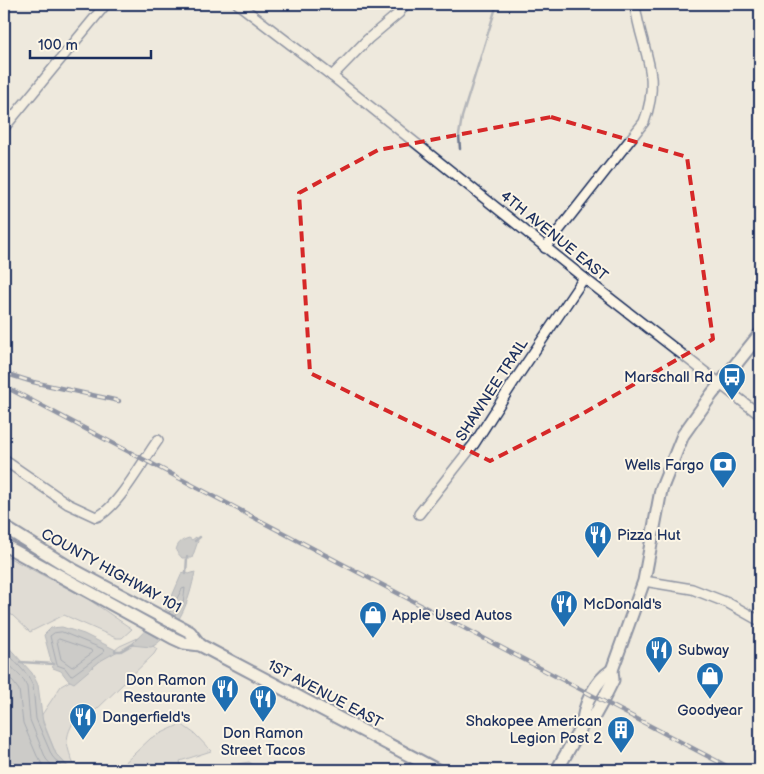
<svg xmlns="http://www.w3.org/2000/svg" width="764" height="774" font-family="'Balsamiq Sans',sans-serif">
	<style>
		.green { fill: #cfcdca; stroke: #757e94 }
		.water { fill: #a2a7af; stroke: #6c778f }
		.lines { fill: none; stroke-linecap: round; stroke-linejoin: round }
		.shore { stroke: #515f7e; stroke-width: 1 }
		.stream { stroke: #6c778f; stroke-width: 2.5 }
		.minor-casing { stroke: #1b2f5e; stroke-width: 12 }
		.major-casing { stroke: #1b2f5e; stroke-width: 15 }
		.minor { stroke: #fcf5e5; stroke-width: 9 }
		.major { stroke: #fcf5e5; stroke-width: 11 }
		.rail-casing { stroke: #1b2f5e; stroke-width: 4.5 }
		.rail { stroke: #fcf5e5; stroke-width: 2.5; stroke-dasharray: 8; stroke-linecap: butt }
		.marked { fill: none; stroke: #d62828; stroke-width: 4; stroke-dasharray: 10 6; stroke-linejoin: round }
		.labels { text-anchor: middle; dominant-baseline: central; stroke-width: 4; stroke-linejoin: round; paint-order: stroke }
		.street-label { font-size: 15px; fill: #1b2f5e; stroke: #fcf5e5 }
		.poi-label { font-size: 15px; fill: #1b2f5e; stroke: #fcf5e5; text-anchor: start }
	</style>
	<rect width="100%" height="100%" fill="#eee9dd"/>
	<filter id="ink" filterUnits="userSpaceOnUse"><feTurbulence type="fractalNoise" baseFrequency=".02" numOctaves="2"/><feDisplacementMap in="SourceGraphic" scale="10" xChannelSelector="R" yChannelSelector="G"/><feConvolveMatrix kernelMatrix="1 2 1 2 8 2 1 2 1" color-interpolation-filters="sRGB"/></filter>
	<g filter="url(#ink)">
		<!-- green -->
		<g class="green">
			<polygon points="4,555 88,599 132,629 122,638 116,638 64,615 30,632 12,615 4,614"/>
			<path d="M140,637L157,649L154,654L96,710L78,714C65,736 64,741 74,765L97,770H71L56,754L41,716L61,686L86,672L120,646Z"/>
			<polygon points="181,724 195,734 211,751 180,761 182,770 117,770 151,738"/>
			<polygon points="249,762 261,770 235,770 238,764"/>
		</g>
		<!-- water -->
		<g class="water">
			<path d="M196,537L198,541L192,558H182L176,551C177,543 182,540 189,538L192,540Z"/>
			<path d="M185,572L189,574L195,572C189,601 181,626 155,645L151,647L131,645L167,608L182,573Z"/>
			<polygon points="62,627 84,634 118,651 100,661 74,683 68,680 61,671 53,668 44,635 51,628"/>
			<polygon points="4,642 32,673 38,685 43,723 56,754 71,770 4,770"/>
		</g>
		<g class="lines">
			<!-- shore -->
			<g class="shore">
				<polyline points="169,613 182,589 185,588 183,604 175,616"/>
				<polygon points="62,632 103,649 104,652 71,676 65,668 57,665 50,636 54,633"/>
				<polygon points="59,639 91,650 92,653 72,667 61,659 57,641"/>
				<polyline points="4,649 28,676 33,686 36,719 52,756 64,770"/>
				<polyline points="4,659 23,679 27,687 30,720 46,759 56,770"/>
				<polyline points="4,670 19,690 23,723 37,756 46,770"/>
			</g>
			<!-- stream -->
			<g class="stream">
				<polyline points="460,149 459,135 462,117 497,4"/>
				<polyline points="195,541 200,537"/>
				<polyline points="186,574 187,557"/>
				<polyline points="115,651 121,651 133,644"/>
				<polyline points="20,662 54,664"/>
			</g>
			<defs>
				<g id="minor">
					<polyline points="238,4 332,76 584,278 760,415"/>
					<polyline points="332,76 368,39 399,13 405,4"/>
					<polyline points="4,128 106,4"/>
					<path d="M545,248L644,122C663,73 640,49 635,4"/>
					<path d="M4,460L68,504L96,517C116,511 144,459 158,440"/>
					<polyline points="419,514 474,444 513,383 584,278"/>
					<polyline points="644,581 692,589 728,603 760,621"/>
				</g>
				<g id="major">
					<polyline points="4,527 72,569 190,632 200,645"/>
					<polyline points="4,545 173,638 184,643 200,645 437,770"/>
					<path d="M583,724C583,705 596,680 612,670"/>
					<polyline points="557,770 583,724 592,720 602,702 613,680 612,670 644,581 661,490 683,435 712,394 760,334"/>
				</g>
			</defs>
			<!-- minor casing -->
			<use href="#minor" class="minor-casing"/>
			<!-- major casing -->
			<use href="#major" class="major-casing"/>
			<!-- minor -->
			<use href="#minor" class="minor"/>
			<!-- major -->
			<use href="#major" class="major"/>
			<defs>
				<g id="rail">
					<polyline points="4,373 33,382 119,401"/>
					<polyline points="4,386 734,770"/>
				</g>
			</defs>
			<!-- rail casing -->
			<use href="#rail" class="rail-casing"/>
			<!-- rail -->
			<use href="#rail" class="rail"/>
		</g>
	</g>
	<!-- marked area -->
	<path d="M0 0H764V774H0ZM551,117L687,157L713,339L582,414L490,461L310,373L299,193L378,150Z" fill="#eee9dd" fill-opacity=".55" fill-rule="evenodd"/>
	<path class="marked" d="M551,117L687,157L713,339L582,414L490,461L310,373L299,193L378,150Z"/>
	<!-- icons -->
	<defs>
		<symbol id="bus-pin" viewBox="-11 -11 22 30"><path d="M0 17L-7.5 6A9.5 9.5 0 1 1 7.5 6Z" fill="#1f6fb2" stroke="#fcf5e5"/><path d="M-5-6H5V4H4V6H2V4H-2V6H-4V4H-5ZM-3.5-4V0h7V-4ZM-3.5 1.2v1.5H-2V1.2ZM2 1.2v1.5H3.5V1.2Z" fill="#fff"/></symbol>
		<symbol id="bank-pin" viewBox="-11 -11 22 30"><path d="M0 17L-7.5 6A9.5 9.5 0 1 1 7.5 6Z" fill="#1f6fb2" stroke="#fcf5e5"/><path d="M-6-4H6V4H-6ZM0-2.3a2.3 2.3 0 1 0 0 4.6a2.3 2.3 0 1 0 0-4.6Z" fill="#fff"/></symbol>
		<symbol id="restaurant-pin" viewBox="-11 -11 22 30"><path d="M0 17L-7.5 6A9.5 9.5 0 1 1 7.5 6Z" fill="#1f6fb2" stroke="#fcf5e5"/><path d="M-5-6h1v4h1v-4h1v4h1v-4h1v5L-1.5 .5V6h-2V.5L-5-1ZM5-6V6H3V1.5H1.5Q1.5-4 5-6Z" fill="#fff"/></symbol>
		<symbol id="shop-pin" viewBox="-11 -11 22 30"><path d="M0 17L-7.5 6A9.5 9.5 0 1 1 7.5 6Z" fill="#1f6fb2" stroke="#fcf5e5"/><path d="M-5-2.5h2.3a2.7 3.5 0 0 1 5.4 0H5L5.5 6h-11ZM-1.5-2.5h3a1.5 2.3 0 0 0-3 0Z" fill="#fff"/></symbol>
		<symbol id="building-pin" viewBox="-11 -11 22 30"><path d="M0 17L-7.5 6A9.5 9.5 0 1 1 7.5 6Z" fill="#1f6fb2" stroke="#fcf5e5"/><path d="M-4-6H4V6H1V3H-1V6H-4ZM-2.5-4.3h1.7v1.8h-1.7ZM.8-4.3h1.7v1.8H.8ZM-2.5-1h1.7V.8h-1.7ZM.8-1h1.7V.8H.8Z" fill="#fff"/></symbol>
	</defs>
	<g fill-rule="evenodd">
		<use href="#bus-pin" x="716" y="361" width="32" height="43"/>
		<use href="#bank-pin" x="707" y="449" width="32" height="43"/>
		<use href="#restaurant-pin" x="582" y="519" width="32" height="43"/>
		<use href="#restaurant-pin" x="548" y="588" width="32" height="43"/>
		<use href="#shop-pin" x="357" y="599" width="32" height="43"/>
		<use href="#restaurant-pin" x="643" y="634" width="32" height="43"/>
		<use href="#shop-pin" x="694" y="660" width="32" height="43"/>
		<use href="#restaurant-pin" x="209" y="673" width="32" height="43"/>
		<use href="#restaurant-pin" x="247" y="683" width="32" height="43"/>
		<use href="#restaurant-pin" x="67" y="701" width="32" height="43"/>
		<use href="#building-pin" x="605" y="714" width="32" height="43"/>
	</g>
	<g class="labels">
		<!-- street labels -->
		<g class="street-label">
			<text transform="translate(554 236) rotate(39)">4TH AVENUE EAST</text>
			<text transform="translate(492 390) rotate(-57)">SHAWNEE TRAIL</text>
			<text transform="translate(111 571) rotate(29)">COUNTY HIGHWAY 101</text>
			<text transform="translate(325 694) rotate(28)">1ST AVENUE EAST</text>
		</g>
		<!-- poi labels -->
		<g class="poi-label">
			<text x="713" y="377" text-anchor="end">Marschall Rd</text>
			<text x="704" y="465" text-anchor="end">Wells Fargo</text>
			<text x="617" y="535">Pizza Hut</text>
			<text x="583" y="604">McDonald's</text>
			<text x="392" y="615">Apple Used Autos</text>
			<text x="678" y="650">Subway</text>
			<text x="206" y="680" text-anchor="end">Don Ramon<tspan x="206" dy="17">Restaurante</tspan></text>
			<text x="710" y="710" text-anchor="middle">Goodyear</text>
			<text x="102" y="717">Dangerfield's</text>
			<text x="602" y="721" text-anchor="end">Shakopee American<tspan x="602" dy="17">Legion Post 2</tspan></text>
			<text x="263" y="733" text-anchor="middle">Don Ramon<tspan x="263" dy="17">Street Tacos</tspan></text>
		</g>
	</g>
	<!-- margin -->
	<rect width="764" height="774" fill="none" stroke="#fcf5e5" stroke-width="20"/>
	<rect x="10" y="10" width="744" height="754" fill="none" stroke="#1b2f5e" stroke-width="2" filter="url(#ink)"/>
	<!-- scale -->
	<path d="M30 50v8h121v-8" fill="none" stroke="#1b2f5e" stroke-width="2.5"/>
	<text x="38" y="50" font-size="15" fill="#1b2f5e" stroke="#fcf5e5" stroke-width="4" paint-order="stroke">100 m</text>
</svg>
